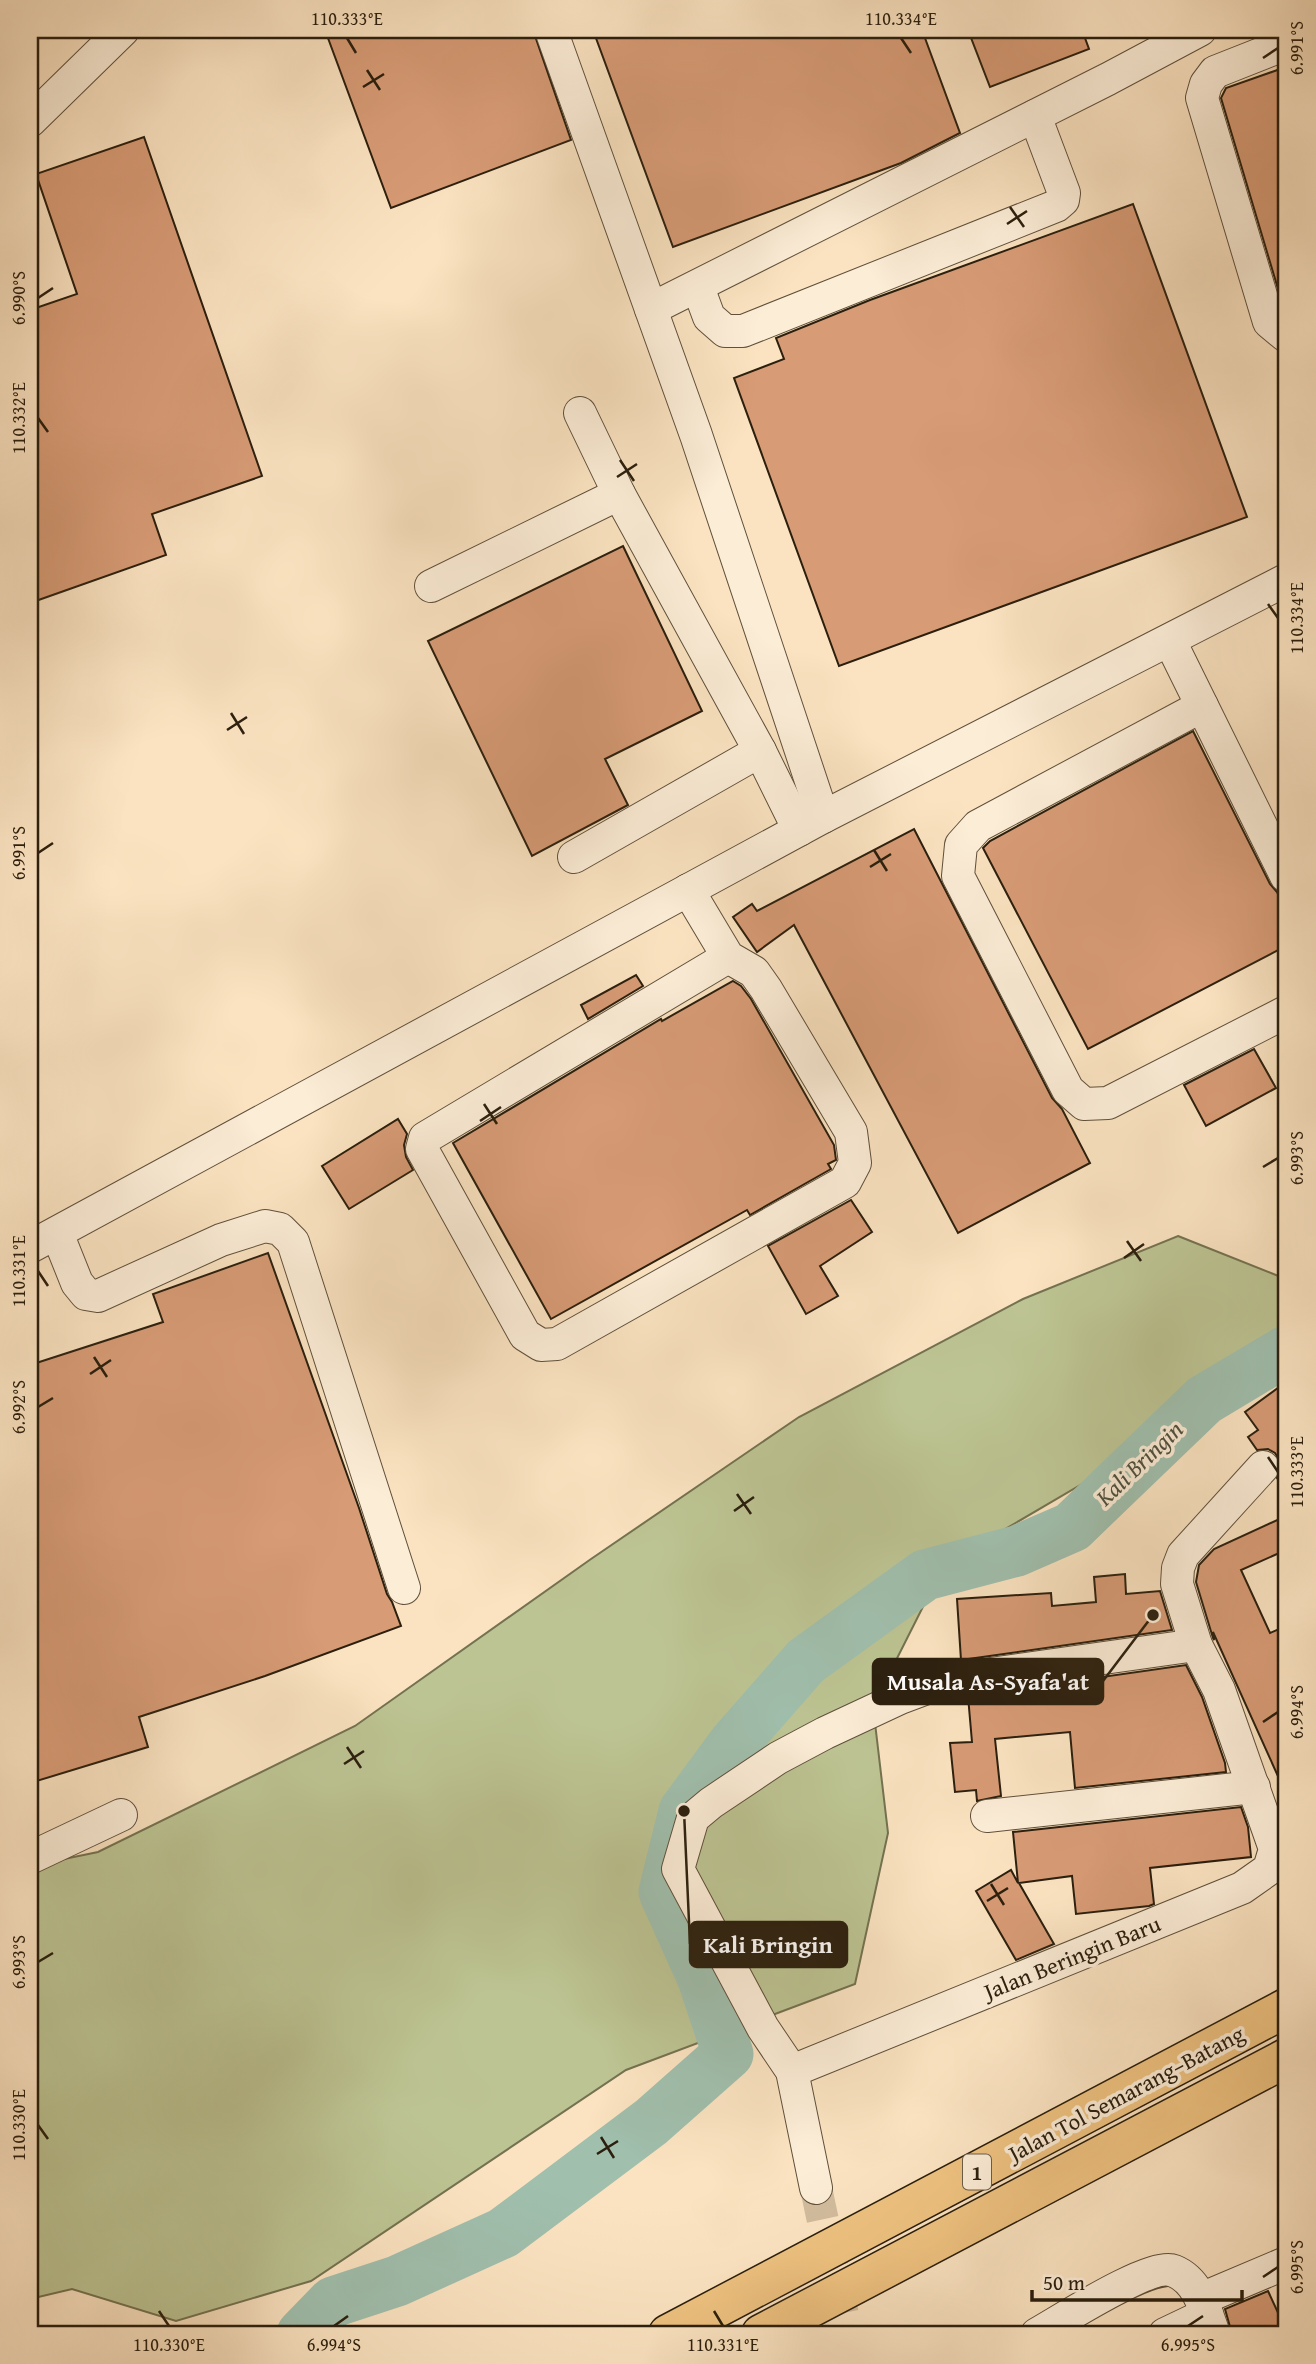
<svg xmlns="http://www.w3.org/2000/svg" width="1316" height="2364" font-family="'Gentium Book Plus',serif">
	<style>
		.green { fill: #bdc493; stroke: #747250; stroke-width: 2 }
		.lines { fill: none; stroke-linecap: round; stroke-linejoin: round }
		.river { stroke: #a0bfad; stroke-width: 51 }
		.building { fill: #d79b75; stroke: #2b1f0e; stroke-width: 2 }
		.minor-tunnel { stroke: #d1bc9d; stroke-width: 32; stroke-dasharray: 32 16; stroke-linecap: butt }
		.minor-casing { stroke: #5f503b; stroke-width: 34 }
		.highway-casing { stroke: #2b1f0e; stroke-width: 41 }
		.minor { stroke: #fcedd7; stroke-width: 32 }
		.highway { stroke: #eec280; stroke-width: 38 }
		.ticks { fill: none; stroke: #2b1f0e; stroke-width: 2.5 }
		.labels { text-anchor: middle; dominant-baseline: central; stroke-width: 7; stroke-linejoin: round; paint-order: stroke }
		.shield { fill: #fcedd7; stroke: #6a5d4a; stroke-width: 2 }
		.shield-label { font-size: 21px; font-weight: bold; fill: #2b1f0e }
		.street-label { font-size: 23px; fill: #2b1f0e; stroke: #fcedd7 }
		.water-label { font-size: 24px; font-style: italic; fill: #4e4f3e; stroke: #fcedd7 }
		.leader { fill: none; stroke: #2b1f0e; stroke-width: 2.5 }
		.callout-dot { fill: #2b1f0e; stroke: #fcedd7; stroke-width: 2.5 }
		.callout { fill: #2b1f0e; stroke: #2b1f0e; stroke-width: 2.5 }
		.callout-label { font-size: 24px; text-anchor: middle; font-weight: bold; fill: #fff }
		.neatline { fill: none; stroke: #2b1f0e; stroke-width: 2.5 }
		.ticks-label { font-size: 18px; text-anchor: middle; fill: #2b1f0e }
	</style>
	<rect width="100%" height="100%" fill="#fbe3c1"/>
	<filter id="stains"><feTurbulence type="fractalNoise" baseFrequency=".00286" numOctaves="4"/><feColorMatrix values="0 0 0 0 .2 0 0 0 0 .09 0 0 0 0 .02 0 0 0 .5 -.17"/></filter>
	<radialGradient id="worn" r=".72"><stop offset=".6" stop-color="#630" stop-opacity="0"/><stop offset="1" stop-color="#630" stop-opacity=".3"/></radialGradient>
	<!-- green -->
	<polygon class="green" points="1178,1236 1286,1279 1286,1361 1224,1380 1111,1467 944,1565 873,1706 888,1833 855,1984 626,2070 311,2281 176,2321 72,2289 30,2299 30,1866 98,1852 355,1726 591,1559 799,1417 1023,1299"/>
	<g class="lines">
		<!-- river -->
		<polyline class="river" points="302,2334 333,2302 397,2281 503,2233 651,2122 728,2054 703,1979 664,1892 684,1811 734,1743 806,1661 925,1575 1017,1551 1072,1527 1204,1400 1286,1351"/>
	</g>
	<!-- building -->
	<g class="building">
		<polygon points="325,30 533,30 571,140 391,208"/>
		<polygon points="593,30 922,30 960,133 901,163 673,247"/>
		<polygon points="968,30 1082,30 1089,49 990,87"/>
		<polygon points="1286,67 1286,309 1284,309 1221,98 1226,88"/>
		<polygon points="144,137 262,476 152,514 166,555 30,603 30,310 77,294 36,174"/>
		<polygon points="1133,204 1247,517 839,666 734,378 784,359 776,338 870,300"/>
		<polygon points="623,546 702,711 605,759 628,805 532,856 428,641"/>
		<polygon points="1193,731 1270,884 1277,892 1286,910 1286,946 1088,1049 983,848 990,841"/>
		<polygon points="914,829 1052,1098 1062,1109 1090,1163 958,1233 794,925 757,952 733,917 752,904 757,911"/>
		<polygon points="636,975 643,986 588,1019 581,1005"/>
		<polygon points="733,981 741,986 751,999 834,1145 836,1160 828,1164 831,1169 750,1215 747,1210 551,1319 453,1143 661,1019 662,1021"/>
		<polygon points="1254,1049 1276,1088 1206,1126 1184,1085"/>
		<polygon points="398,1119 407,1134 404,1145 406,1157 413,1170 349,1209 322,1166"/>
		<polygon points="851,1200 872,1232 820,1266 838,1296 806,1314 768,1246"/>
		<polygon points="268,1253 359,1508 387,1594 392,1602 401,1626 265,1676 139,1717 148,1747 30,1783 30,1365 163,1322 153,1294"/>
		<polygon points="1286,1382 1286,1491 1277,1478 1281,1470 1280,1461 1275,1453 1268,1449 1257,1450 1248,1437 1258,1430 1245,1412"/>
		<polygon points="1286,1516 1286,1550 1241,1570 1270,1633 1286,1626 1286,1794 1213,1632 1214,1640 1213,1638 1196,1582 1199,1565 1214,1549"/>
		<polygon points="1125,1574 1126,1594 1160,1591 1172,1630 961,1660 957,1599 1051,1593 1052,1606 1096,1602 1094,1577"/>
		<polygon points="1186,1665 1202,1697 1225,1763 1226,1772 1075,1788 1070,1732 995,1739 1001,1796 977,1801 976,1790 955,1792 950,1743 972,1742 968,1696"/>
		<polygon points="1241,1807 1248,1827 1251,1857 1150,1868 1154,1904 1149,1906 1076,1914 1072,1876 1019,1883 1054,1944 1016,1960 976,1891 1011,1870 1018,1883 1013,1832"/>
		<polygon points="1268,2291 1286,2330 1286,2334 1232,2334 1225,2309"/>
	</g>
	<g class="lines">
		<!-- minor-tunnel -->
		<polyline class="minor-tunnel" points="816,2188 847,2334"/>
		<defs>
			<g id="minor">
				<polyline points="1286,44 1215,72 1206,84 1202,98 1269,322 1286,336"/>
				<polyline points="30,121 123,30"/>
				<polyline points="698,287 709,317 725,331 743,331 1056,206 1063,200 1064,193 1035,116"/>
				<polyline points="651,309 1108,79 1200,30"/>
				<polyline points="580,413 619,494 760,751"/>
				<polyline points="431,586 619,494"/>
				<polyline points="1170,641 1286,876"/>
				<polyline points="1202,706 978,826 961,845 958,876 1068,1090 1084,1104 1108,1103 1286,1012"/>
				<polyline points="823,817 1286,580"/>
				<polyline points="574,857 760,751 799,830"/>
				<polyline points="688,890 728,957 425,1138 422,1149 525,1335 541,1345 557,1344 845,1182 855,1163 851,1132 766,989 754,972 728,957"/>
				<polyline points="57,1233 77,1283 86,1294 98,1296 221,1240 265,1226 280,1229 293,1242 404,1588"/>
				<polyline points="30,1247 823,817 696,435 551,30"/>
				<polyline points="987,1816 1254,1787"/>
				<polyline points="30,1858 121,1815"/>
				<polyline points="792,2071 1242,1888 1269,1869 1275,1849 1219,1690 1196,1645 1177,1584 1178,1568 1183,1555 1263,1467"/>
				<polyline points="816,2188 792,2071 763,2028 678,1869 693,1818 711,1803 778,1758 825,1733 900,1698 948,1680 1196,1645"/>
				<polyline points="1201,2299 1286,2263"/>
				<path d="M1037,2334C1062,2320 1151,2262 1174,2271C1199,2281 1206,2312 1214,2334"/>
				<polyline points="1165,2334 1207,2314"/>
			</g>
			<g id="highway">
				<polyline points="668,2334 1286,2008"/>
				<polyline points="761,2334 1286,2058"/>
			</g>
		</defs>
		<!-- minor casing -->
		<use href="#minor" class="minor-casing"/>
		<!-- highway casing -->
		<use href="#highway" class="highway-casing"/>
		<!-- minor -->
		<use href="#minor" class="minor"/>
		<!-- highway -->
		<use href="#highway" class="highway"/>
	</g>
	<!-- ticks -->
	<path class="ticks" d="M347,38L356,53M901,38L911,53M1263,58L1278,48M367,70L380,90M363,87L384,74M1010,207L1024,227M1007,224L1027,211M38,298L53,288M38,418L48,432M620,460L634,481M617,477L637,464M1268,604L1278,618M231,713L244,734M227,730L247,717M874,850L887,871M38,853L53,843M870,867L891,854M484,1104L497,1124M480,1121L501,1107M1263,1167L1278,1158M1127,1241L1141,1261M1124,1258L1144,1244M38,1271L48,1286M94,1357L107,1377M90,1374L111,1360M38,1407L53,1398M1268,1457L1278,1472M737,1494L751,1514M734,1511L754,1497M1263,1722L1278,1712M347,1747L361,1768M344,1764L364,1751M991,1884L1004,1905M987,1901L1008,1888M38,1962L53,1953M38,2125L48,2139M601,2137L614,2158M597,2154L618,2141M1263,2277L1278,2267M159,2311L169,2326M714,2311L723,2326M334,2326L348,2316M1188,2326L1203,2316"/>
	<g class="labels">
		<!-- shield labels -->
		<rect class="shield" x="963" y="2154.5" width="28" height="35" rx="5"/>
		<g class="shield-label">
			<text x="977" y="2172">1</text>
		</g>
		<!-- street labels -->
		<g class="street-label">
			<text transform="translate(1072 1957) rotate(-22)">Jalan Beringin Baru</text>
			<text transform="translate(1126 2093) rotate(-28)">Jalan Tol Semarang–Batang</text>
		</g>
		<!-- water labels -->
		<g class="water-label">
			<text transform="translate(1139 1463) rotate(-44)">Kali Bringin</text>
		</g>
	</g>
	<!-- callouts -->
	<path class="leader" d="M1153 1615L1103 1681M684 1811L690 1944"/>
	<g class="callout-dot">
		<circle cx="1153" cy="1615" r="7"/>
		<circle cx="684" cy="1811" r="7"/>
	</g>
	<g class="callout">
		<rect x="873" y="1659" width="230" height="45" rx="7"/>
		<rect x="690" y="1922" width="157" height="45" rx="7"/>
	</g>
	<g class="callout-label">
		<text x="988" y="1690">Musala As-Syafa'at</text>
		<text x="768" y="1953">Kali Bringin</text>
	</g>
	<!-- margin -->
	<rect width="1316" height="2364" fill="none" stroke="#fbe3c1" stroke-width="77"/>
	<!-- scale -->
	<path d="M1032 2290v10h210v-10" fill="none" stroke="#2b1f0e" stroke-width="3.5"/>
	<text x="1043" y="2290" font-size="21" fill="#2b1f0e" stroke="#fcedd7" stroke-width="5" paint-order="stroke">50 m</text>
	<rect x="38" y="38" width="1240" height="2288" class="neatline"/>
	<g class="ticks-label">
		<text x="347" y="25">110.333°E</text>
		<text x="901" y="25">110.334°E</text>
		<text transform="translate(1297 48) rotate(-90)" y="6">6.991°S</text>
		<text transform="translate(19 298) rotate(-90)" y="6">6.990°S</text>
		<text transform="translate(19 418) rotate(-90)" y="6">110.332°E</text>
		<text transform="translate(1297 618) rotate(-90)" y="6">110.334°E</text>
		<text transform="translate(19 853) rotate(-90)" y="6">6.991°S</text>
		<text transform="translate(1297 1158) rotate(-90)" y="6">6.993°S</text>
		<text transform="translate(19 1271) rotate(-90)" y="6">110.331°E</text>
		<text transform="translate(19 1407) rotate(-90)" y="6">6.992°S</text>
		<text transform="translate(1297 1472) rotate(-90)" y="6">110.333°E</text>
		<text transform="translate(1297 1712) rotate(-90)" y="6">6.994°S</text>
		<text transform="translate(19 1962) rotate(-90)" y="6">6.993°S</text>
		<text transform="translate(19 2125) rotate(-90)" y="6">110.330°E</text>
		<text transform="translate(1297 2267) rotate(-90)" y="6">6.995°S</text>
		<text x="169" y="2351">110.330°E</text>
		<text x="334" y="2351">6.994°S</text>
		<text x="723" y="2351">110.331°E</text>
		<text x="1188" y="2351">6.995°S</text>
	</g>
	<rect width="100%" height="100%" filter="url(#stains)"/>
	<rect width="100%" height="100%" fill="url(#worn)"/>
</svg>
